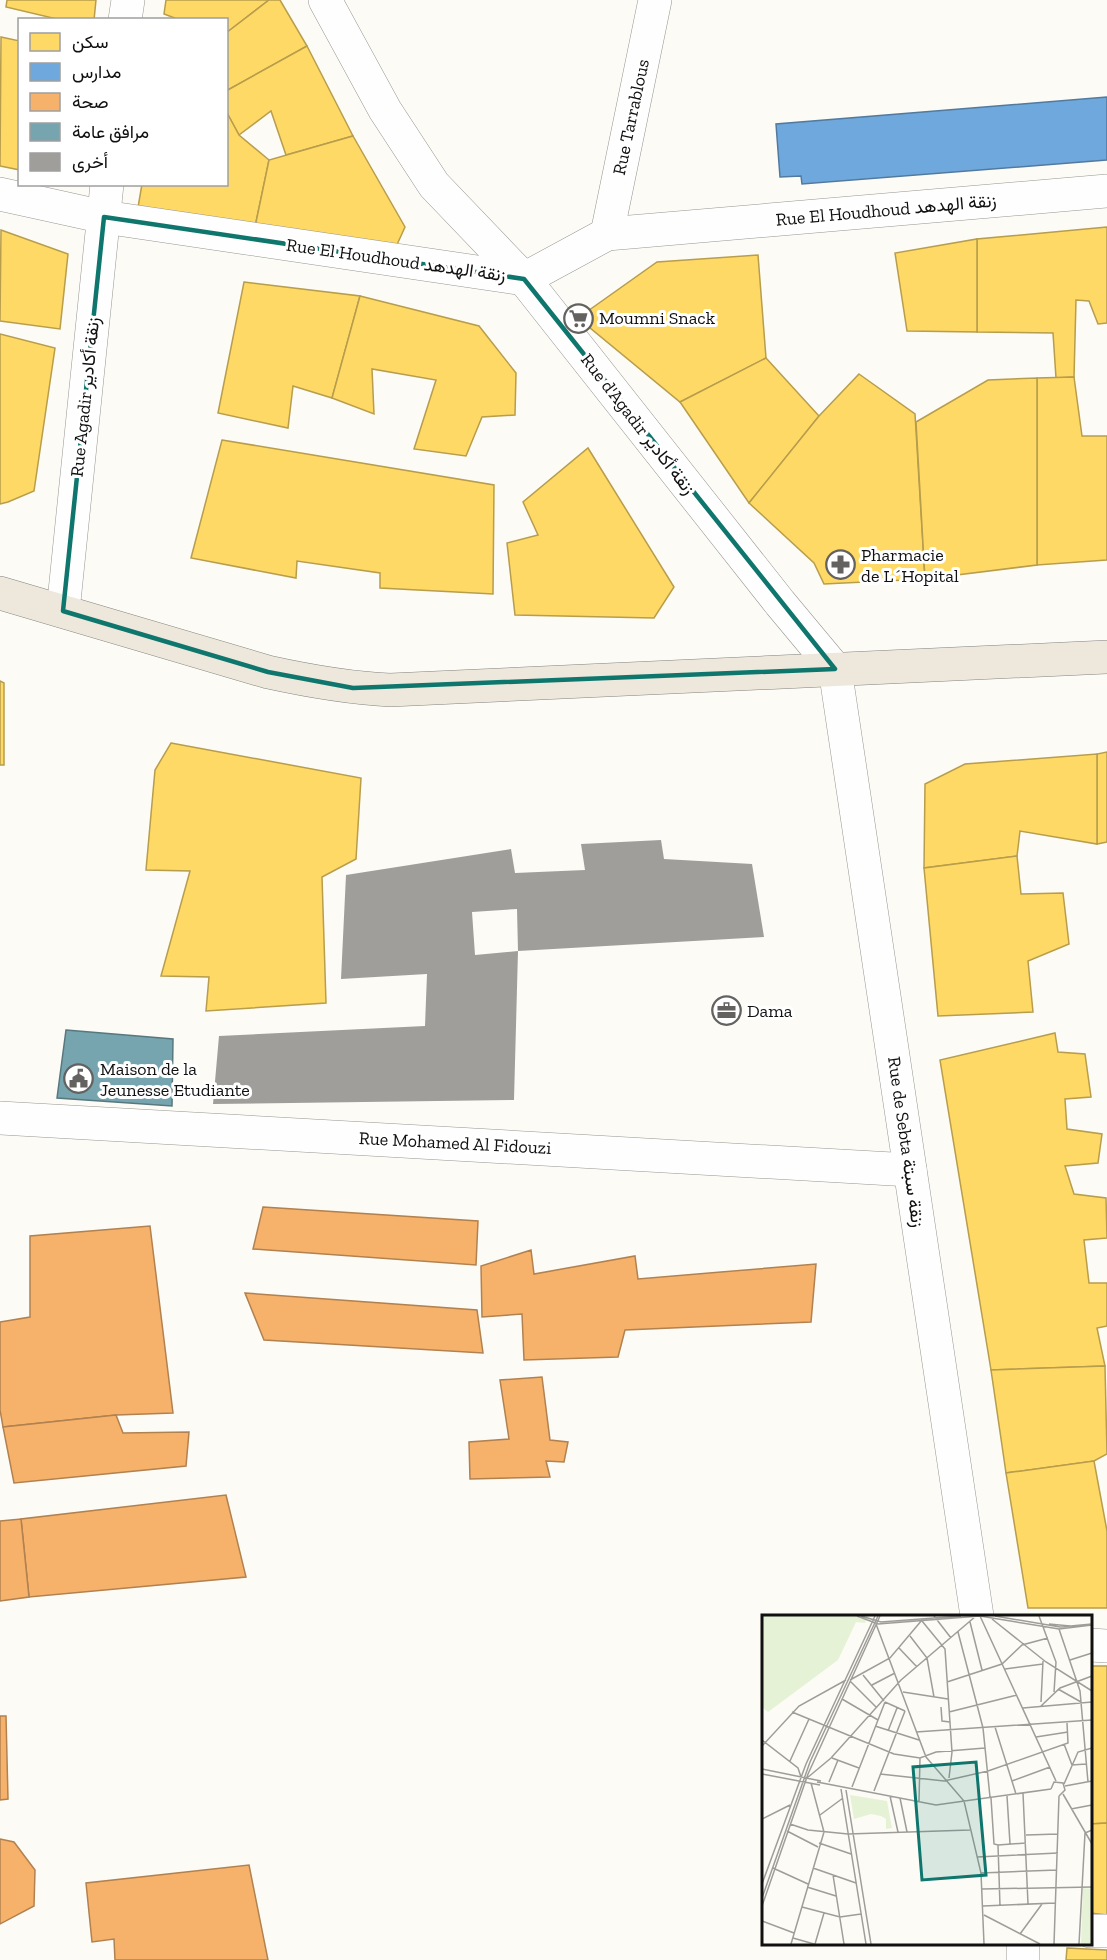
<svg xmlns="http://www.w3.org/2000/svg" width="1107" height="1960" font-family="'Zilla Slab',Vazirmatn,serif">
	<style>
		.homes { fill: #ffd966; stroke: #b79d4c; stroke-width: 1.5 }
		.schools { fill: #6fa8dc; stroke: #527a9f; stroke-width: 1.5 }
		.health { fill: #f6b26b; stroke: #b18150; stroke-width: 1.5 }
		.public { fill: #76a5af; stroke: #57787f; stroke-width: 1.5 }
		.building { fill: #a09e9a; fill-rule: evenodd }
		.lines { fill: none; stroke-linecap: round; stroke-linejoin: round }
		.street-casing { stroke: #969693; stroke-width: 34 }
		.primary-casing { stroke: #848380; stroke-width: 34 }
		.street { stroke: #fffefe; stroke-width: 33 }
		.primary { stroke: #ede8db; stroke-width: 33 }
		.marked { fill: none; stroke: #0f766e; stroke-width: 4.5; stroke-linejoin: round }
		.labels { text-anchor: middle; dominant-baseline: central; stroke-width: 6; stroke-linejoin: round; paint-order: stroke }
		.street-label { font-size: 18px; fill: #101010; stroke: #fff }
		.poi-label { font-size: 18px; fill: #101010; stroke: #fff; text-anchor: start }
		.inset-road { fill: none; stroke: #9e9d99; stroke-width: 1.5 }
		.view { fill: #0f766e; fill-opacity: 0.15; stroke: #0f766e; stroke-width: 3 }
		.inset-edge { fill: none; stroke: #101010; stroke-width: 3 }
	</style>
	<rect width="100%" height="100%" fill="#fcfbf5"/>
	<!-- homes -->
	<g class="homes">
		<polygon points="7,0 96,0 94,20 61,20 6,7"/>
		<polygon points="166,0 269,0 226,33 226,20 180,20 164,14"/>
		<polygon points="269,0 280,0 307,46 226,91 226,33"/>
		<polygon points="1,37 20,41 20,170 0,166"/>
		<polygon points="307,46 353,136 286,155 271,111 239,135 226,111 226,91"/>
		<polygon points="226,111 239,135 269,160 255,227 137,213 142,184 226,184"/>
		<polygon points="353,136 405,227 395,249 255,227 269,160"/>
		<polygon points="1107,227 1107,323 1098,324 1089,301 1076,300 1074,377 1056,378 1053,333 977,332 977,239"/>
		<polygon points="1,230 68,254 60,329 0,321"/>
		<polygon points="977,239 977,332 907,331 895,253"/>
		<polygon points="758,255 766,358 680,402 578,318 657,262"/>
		<polygon points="244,282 360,296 332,398 293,386 288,428 218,413"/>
		<polygon points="360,296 479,326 516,373 515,415 482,417 466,456 414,449 436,380 372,369 374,414 332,398"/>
		<polygon points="0,334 55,348 34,491 8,502 0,504"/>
		<polygon points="766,358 819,416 749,503 680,402"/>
		<polygon points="859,374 915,414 925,579 824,584 814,563 749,503 819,416"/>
		<polygon points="1074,377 1082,436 1107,436 1107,560 1037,565 1037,378"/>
		<polygon points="1037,378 1037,565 925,579 916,422 988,380"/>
		<polygon points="222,440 494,485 493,594 380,588 380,573 297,561 296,578 191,558"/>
		<polygon points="588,448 674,587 654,618 515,615 507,543 538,535 523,502"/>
		<polygon points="0,681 4,683 4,765 0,765"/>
		<polygon points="171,743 361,778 356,859 322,877 326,1003 206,1011 209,977 161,976 190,871 146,870 155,770"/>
		<polygon points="1107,752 1107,842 1097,844 1097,754"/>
		<polygon points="1097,754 1097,844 1020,831 1017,856 924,868 925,784 965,764"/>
		<polygon points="1017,856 1021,894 1063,893 1069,944 1028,961 1033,1012 938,1016 924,868"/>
		<polygon points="1055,1033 1058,1052 1085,1054 1091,1097 1065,1099 1067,1129 1102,1134 1098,1163 1065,1166 1074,1194 1106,1198 1107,1238 1084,1240 1089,1283 1107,1283 1107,1326 1097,1328 1105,1366 991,1370 940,1060"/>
		<polygon points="1105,1366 1107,1454 1094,1461 1006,1473 991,1370"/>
		<polygon points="1094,1461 1107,1531 1107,1608 1028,1608 1006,1473"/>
		<polygon points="1090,1666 1107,1666 1107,1823 1090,1824"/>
		<polygon points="1107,1823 1107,1915 1090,1913 1090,1824"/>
		<polygon points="1067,1948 1107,1950 1107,1960 1066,1960"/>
	</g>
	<!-- schools -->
	<polygon class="schools" points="1107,97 1107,160 802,184 801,176 780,177 776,124"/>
	<!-- health -->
	<g class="health">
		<polygon points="263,1207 478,1221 476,1265 253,1249"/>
		<polygon points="150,1226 173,1413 116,1415 3,1427 0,1410 0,1322 30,1317 30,1236"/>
		<polygon points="531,1250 534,1274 635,1256 638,1279 816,1264 811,1322 625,1330 618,1357 524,1360 522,1314 482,1317 481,1266"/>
		<polygon points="245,1293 477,1310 483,1353 264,1340"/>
		<polygon points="542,1377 550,1440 568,1442 564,1462 546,1461 550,1477 470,1479 469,1442 509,1439 500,1380"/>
		<polygon points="116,1415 123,1433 189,1432 186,1466 14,1483 3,1427"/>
		<polygon points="226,1495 246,1577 29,1597 21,1519"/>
		<polygon points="21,1519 29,1597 0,1601 0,1521"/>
		<polygon points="0,1716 6,1716 8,1799 0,1800"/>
		<polygon points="0,1839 14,1842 35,1870 34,1906 0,1924"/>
		<polygon points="249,1865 268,1960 115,1960 114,1939 92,1942 86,1883"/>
	</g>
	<!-- public -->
	<polygon class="public" points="66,1030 173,1039 172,1106 57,1098"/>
	<!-- building -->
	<path class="building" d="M661,840L664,859L752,864L764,937L518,951L514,1100L213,1104L219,1036L425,1026L427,974L341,979L346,875L511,849L515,873L585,870L581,844ZM517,909L518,951L475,955L472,912Z"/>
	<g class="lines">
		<defs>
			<g id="street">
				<polyline points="325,0 385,110 434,185 524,279 780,603 835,669 977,1616"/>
				<polyline points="125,20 128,0"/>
				<polyline points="0,194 104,217 524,279 607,234 1107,191"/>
				<polyline points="607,234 655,0"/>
				<polyline points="63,611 107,184"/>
				<polyline points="0,1118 910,1170"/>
				<polyline points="1090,1645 1107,1646"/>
				<polyline points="1090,1931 1107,1931"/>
				<polyline points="1023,1960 1023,1944"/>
			</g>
			<path id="primary" d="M0,593L268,672C309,681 349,688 390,690L1107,657"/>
		</defs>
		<!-- street casing -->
		<use href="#street" class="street-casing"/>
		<!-- primary casing -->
		<use href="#primary" class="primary-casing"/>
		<!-- street -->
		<use href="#street" class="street"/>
		<!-- primary -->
		<use href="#primary" class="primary"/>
	</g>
	<!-- marked area -->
	<path class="marked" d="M104,217L524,279L835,669L353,688L268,672L63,611Z"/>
	<!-- icons -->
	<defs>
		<symbol id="supermarket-ring" viewBox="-11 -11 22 22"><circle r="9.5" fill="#fff" stroke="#636260" stroke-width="1.5"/><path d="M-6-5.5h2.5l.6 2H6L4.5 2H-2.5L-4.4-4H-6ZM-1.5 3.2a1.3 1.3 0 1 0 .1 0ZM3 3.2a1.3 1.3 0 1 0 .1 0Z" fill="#636260"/></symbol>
		<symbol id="pharmacy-ring" viewBox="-11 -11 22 22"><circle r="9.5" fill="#fff" stroke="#636260" stroke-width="1.5"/><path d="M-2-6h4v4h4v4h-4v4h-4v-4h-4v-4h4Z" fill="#636260"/></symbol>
		<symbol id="office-ring" viewBox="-11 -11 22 22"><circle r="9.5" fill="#fff" stroke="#636260" stroke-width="1.5"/><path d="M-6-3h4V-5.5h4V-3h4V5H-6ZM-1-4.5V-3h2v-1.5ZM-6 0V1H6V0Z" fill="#636260"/></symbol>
		<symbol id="civic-ring" viewBox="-11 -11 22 22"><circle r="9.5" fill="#fff" stroke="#636260" stroke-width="1.5"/><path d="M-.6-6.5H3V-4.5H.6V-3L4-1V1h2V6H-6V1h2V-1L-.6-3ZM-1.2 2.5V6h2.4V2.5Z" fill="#636260"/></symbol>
	</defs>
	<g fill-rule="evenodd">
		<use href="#supermarket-ring" x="562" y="302" width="33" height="33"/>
		<use href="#pharmacy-ring" x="824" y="548" width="33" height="33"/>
		<use href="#office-ring" x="710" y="994" width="33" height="33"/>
		<use href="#civic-ring" x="62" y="1062" width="33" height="33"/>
	</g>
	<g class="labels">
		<!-- street labels -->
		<g class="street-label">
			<text transform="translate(631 117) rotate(-78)">Rue Tarrablous</text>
			<text transform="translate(886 210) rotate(-5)">Rue El Houdhoud زنقة الهدهد</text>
			<text transform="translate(396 260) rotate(8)">Rue El Houdhoud زنقة الهدهد</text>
			<text transform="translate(85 397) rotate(-84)">Rue Agadir زنقة أكادير</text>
			<text transform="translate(638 424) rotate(52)">Rue d'Agadir زنقة أكادير</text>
			<text transform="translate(906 1142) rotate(82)">Rue de Sebta زنقة سبتة</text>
			<text transform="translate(455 1143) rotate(3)">Rue Mohamed Al Fidouzi</text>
		</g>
		<!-- poi labels -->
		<g class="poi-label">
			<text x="599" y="318">Moumni Snack</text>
			<text x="861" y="555">Pharmacie<tspan x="861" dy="21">de L´Hopital</tspan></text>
			<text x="747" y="1011">Dama</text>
			<text x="100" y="1069">Maison de la<tspan x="100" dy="21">Jeunesse Etudiante</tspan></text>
		</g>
	</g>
	<!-- overview -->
	<g transform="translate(762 1615)">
		<rect width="330" height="330" fill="#fcfbf5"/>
		<path d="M0,1H106L103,8L94,7L76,45L6,97L0,92ZM88,180L125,186L130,213L124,214V204L119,201L109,199L92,204ZM321,273L330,274V329H319Z" fill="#e6f2d5"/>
		<path class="inset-road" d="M95,1L116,9L218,1L297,14L330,10M99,1L119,7L199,1M172,1L189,23M218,1L294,166M233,1L298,12L330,9M277,1L294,47L292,77M230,4L284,47L330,76M160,6L183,34L190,137L187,163M208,7L220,55M114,9L164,142L202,186L219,258L222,329M287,9L308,11M297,14L318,76L326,167M196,17L221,113L228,182M148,21L165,43L172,82M137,33L155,52M308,45L330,38M243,54L281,49M101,60L122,86M88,65L128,43L160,5M88,66L114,92M185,67L240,49L260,30L286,23M110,70L133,58M296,74L319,87M141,77L186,84M80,84L116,105M123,87L143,96M279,87L281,46M279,91L298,73L330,61M179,92L180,106L188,107M261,93L330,87M30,97L132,139L158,143L174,137L223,133M187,97L255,80M113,111L157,125M233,112L254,179M126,116L135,93M154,117L330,105M274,122L306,117M0,125L36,153L39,162M302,129L310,150L324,149M0,131L37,91L84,65M70,143L97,153M28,146L47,104M0,154L59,166M0,159L58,170M118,159L182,166L226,156L306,128L305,108M45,163L69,143L139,65L214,1M250,166L288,152M55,167L174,190L289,174M67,167L76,145M302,169L316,137L330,133M303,171L330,166M90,172L123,87M79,174L104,329M289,174L292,167L301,168L303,175L297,181M84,175L109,329M112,176L143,96M261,178L266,289M301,179L330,229M128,181L136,217M245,181L248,229M138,183L145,217M229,183L232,229L236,230M157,187L158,143M309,194L330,190M58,200L81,183M0,204L28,190M28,209L46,215L86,219L208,215M25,216L56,232M264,220L296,219M57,228L89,239M236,230L238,291M236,230L264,228M215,242L296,238M11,253L46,269M51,253L94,268M219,258L295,255M71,260L82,329M0,269L44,149L113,1M45,272L74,281M220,274L330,272M0,283L48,147L116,1M0,291L46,159L118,1M221,291L293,288M40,292L78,302L99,299M222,300L278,329M0,306L32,318M258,319L280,289M31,323L52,329M29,329L62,217L49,168M53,329L62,298M292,329L297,181M317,329L323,218L330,215"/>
		<path class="view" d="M214,147L224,260L160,265L151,152Z"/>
		<rect width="330" height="330" class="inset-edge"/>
	</g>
	<!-- legend -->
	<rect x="18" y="18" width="210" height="168" fill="#ffffff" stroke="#9f9f9f" stroke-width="1.5"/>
	<rect x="30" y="33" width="30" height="18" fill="#ffd966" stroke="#9f9f9f" stroke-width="1.5"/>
	<text x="72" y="48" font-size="18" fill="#101010">سكن</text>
	<rect x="30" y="63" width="30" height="18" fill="#6fa8dc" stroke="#9f9f9f" stroke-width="1.5"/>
	<text x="72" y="78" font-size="18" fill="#101010">مدارس</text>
	<rect x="30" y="93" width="30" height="18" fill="#f6b26b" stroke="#9f9f9f" stroke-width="1.5"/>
	<text x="72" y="108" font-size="18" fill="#101010">صحة</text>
	<rect x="30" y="123" width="30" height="18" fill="#76a5af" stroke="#9f9f9f" stroke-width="1.5"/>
	<text x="72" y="138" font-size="18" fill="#101010">مرافق عامة</text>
	<rect x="30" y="153" width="30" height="18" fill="#a09e9a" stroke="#9f9f9f" stroke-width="1.5"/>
	<text x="72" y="168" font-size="18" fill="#101010">أخرى</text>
</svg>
